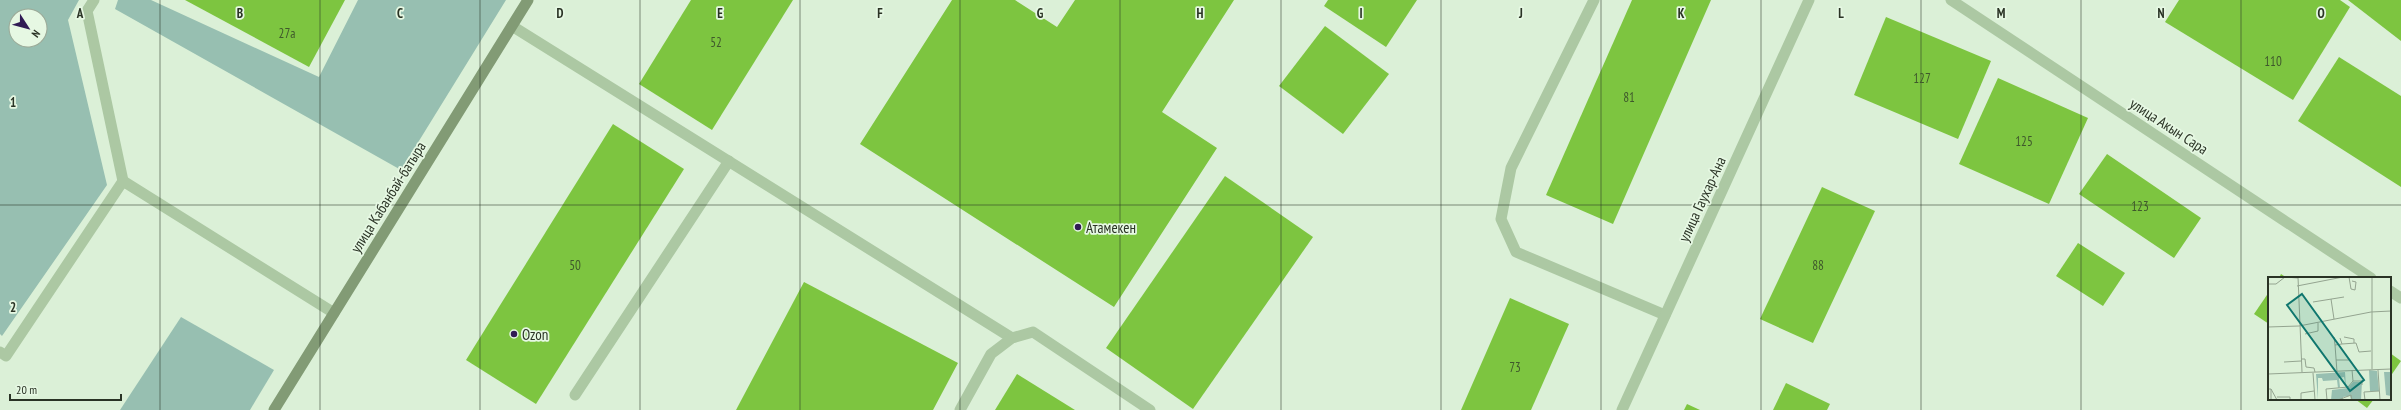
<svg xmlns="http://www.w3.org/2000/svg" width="2401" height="410" font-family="'PT Sans Narrow',sans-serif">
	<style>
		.green { fill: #97bfb1; fill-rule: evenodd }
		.building { fill: #7dc540 }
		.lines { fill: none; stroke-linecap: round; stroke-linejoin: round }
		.service { stroke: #acc8a3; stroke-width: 11 }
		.tertiary { stroke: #acc8a3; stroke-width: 11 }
		.secondary { stroke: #829b75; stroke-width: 11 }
		.grid { fill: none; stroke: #2a3325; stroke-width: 1; stroke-opacity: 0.55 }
		.poi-dot { fill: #301b54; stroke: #e6f8e3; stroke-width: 1.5 }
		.labels { text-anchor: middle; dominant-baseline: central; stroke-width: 3.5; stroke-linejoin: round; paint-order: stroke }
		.number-label { font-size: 13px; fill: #3f582c }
		.street-label { font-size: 15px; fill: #2a3325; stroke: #e6f8e3 }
		.poi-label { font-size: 15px; fill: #2a3325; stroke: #e6f8e3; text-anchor: start }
		.inset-road { fill: none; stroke: #94a490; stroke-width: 1 }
		.view { fill: #0f766e; fill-opacity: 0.15; stroke: #0f766e; stroke-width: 2 }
		.inset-edge { fill: none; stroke: #2a3325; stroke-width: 2 }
		.grid-label { font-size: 13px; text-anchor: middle; font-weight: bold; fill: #2a3325; stroke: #e6f8e3; stroke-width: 3.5; stroke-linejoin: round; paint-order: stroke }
	</style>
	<rect width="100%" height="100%" fill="#dbf0d7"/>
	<!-- green -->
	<g class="green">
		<path d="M0,0H79L68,20L107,185L2,336L0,334ZM16,16H40V40H16Z"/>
		<polygon points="118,0 151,0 319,77 358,0 506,0 401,170 115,9"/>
		<polygon points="181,317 274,370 250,410 120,410"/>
	</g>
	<!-- building -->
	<g class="building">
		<polygon points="185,0 345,0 309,67"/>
		<polygon points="691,0 793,0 712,130 639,84"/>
		<polygon points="952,0 1015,0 1057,27 1075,0 1234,0 1162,112 1217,148 1114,307 860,144"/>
		<polygon points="1328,0 1417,0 1386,47 1324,6"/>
		<polygon points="1632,0 1711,0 1613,224 1546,195"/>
		<polygon points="2179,0 2340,0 2350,7 2293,100 2165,22"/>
		<polygon points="2348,0 2401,0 2401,41"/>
		<polygon points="1886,17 1991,61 1958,139 1854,95"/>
		<polygon points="1325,26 1389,74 1343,134 1279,86"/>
		<polygon points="2339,57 2401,96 2401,187 2298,121"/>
		<polygon points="1998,78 2088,118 2049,204 1959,164"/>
		<polygon points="613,124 684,169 536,404 466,360"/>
		<polygon points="2107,154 2201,218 2174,258 2079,194"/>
		<polygon points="1225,176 1313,237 1193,409 1106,348"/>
		<polygon points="1822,187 1875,211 1813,343 1760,319"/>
		<polygon points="2078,243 2125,273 2103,306 2056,276"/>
		<polygon points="2281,274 2287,278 2279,278"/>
		<polygon points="804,282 958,363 933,410 736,410"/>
		<polygon points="2269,292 2269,324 2254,314"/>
		<polygon points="1510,298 1569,324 1531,410 1461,410"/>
		<polygon points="2390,353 2401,361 2390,377"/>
		<polygon points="1017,374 1075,410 995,410"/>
		<polygon points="1786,383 1830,404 1827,410 1773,410"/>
		<polygon points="2355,399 2374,399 2367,408"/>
		<polygon points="1687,404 1700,410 1684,410"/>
	</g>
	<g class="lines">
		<!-- service -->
		<g class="service">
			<polyline points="94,0 87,11 123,181"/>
			<polyline points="1594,0 1511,168 1501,219 1516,252 1665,315"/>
			<polyline points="512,26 1012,338"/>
			<polyline points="0,352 6,356 123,181 334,313"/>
			<polyline points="575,395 729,161"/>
			<polyline points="960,410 991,354 1012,338 1033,332 1150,410"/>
		</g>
		<!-- tertiary -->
		<g class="tertiary">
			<polyline points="1951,0 2371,278"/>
			<polyline points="2390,291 2401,298"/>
			<polyline points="1622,410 1809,0"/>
		</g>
		<!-- secondary -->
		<polyline class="secondary" points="274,410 528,0"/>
	</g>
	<!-- grid -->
	<path class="grid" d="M160,0V410M320,0V410M480,0V410M640,0V410M800,0V410M960,0V410M1120,0V410M1281,0V410M1441,0V410M1601,0V410M1761,0V410M1921,0V410M2081,0V410M2241,0V410M0,205H2401"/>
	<!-- markers -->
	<g class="poi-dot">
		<circle cx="1078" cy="227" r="4"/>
		<circle cx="514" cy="334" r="4"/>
	</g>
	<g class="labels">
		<!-- number labels -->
		<g class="number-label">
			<text x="287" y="33">27а</text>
			<text x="716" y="42">52</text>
			<text x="2273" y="61">110</text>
			<text x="1922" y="78">127</text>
			<text x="1629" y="97">81</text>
			<text x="2024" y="141">125</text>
			<text x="2140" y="206">123</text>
			<text x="575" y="265">50</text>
			<text x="1818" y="265">88</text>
			<text x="1515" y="367">73</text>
		</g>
		<!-- street labels -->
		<g class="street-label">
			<text transform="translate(2169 126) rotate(33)">улица Акын Сара</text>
			<text transform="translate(388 197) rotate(-58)">улица Кабанбай-батыра</text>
			<text transform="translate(1702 199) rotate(-65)">улица Гаухар-Ана</text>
		</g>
		<!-- poi labels -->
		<g class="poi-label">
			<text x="1086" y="227">Атамекен</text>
			<text x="522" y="334">Ozon</text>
		</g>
	</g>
	<!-- overview -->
	<g transform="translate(2268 277)">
		<rect width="123" height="123" fill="#dbf0d7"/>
		<path d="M101,93L109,94L111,114H102ZM77,95L78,110L76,100L71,101L72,110L70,111L69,103L55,104L54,101H50V123L48,97ZM116,95H123V119L118,118ZM85,105H94L93,123H83L82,119L75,120V123H63L64,113L80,111Z" fill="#97bfb1"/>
		<path class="inset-road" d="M30,0L34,95M81,0L83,12L87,13L88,5L84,4M0,7H8L17,0L30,1M29,9L75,0M63,22L66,42M45,25L76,20M0,50L31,49L103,35L123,34M37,57L50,54V46M66,60L67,68L74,67M76,60L86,62V66M72,61L74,67L88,66L91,75L103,74M67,68L69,95M33,82H37L38,90L46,91L47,95M68,83H81M16,85L33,84M104,92V0M84,93L85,104H94V108M110,93L112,123M45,96L47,123M0,97L123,92M0,112H3V123M3,112L9,123M9,120H22V123M33,123V116L46,114M59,123L58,112L80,110L85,104M70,123L83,118L84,123M97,123L96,115L111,114"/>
		<path class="view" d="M34,17L96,103L82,114L19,28Z"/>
		<rect width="123" height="123" class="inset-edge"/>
	</g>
	<g class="grid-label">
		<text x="80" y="18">A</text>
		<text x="240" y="18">B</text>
		<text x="400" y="18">C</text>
		<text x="560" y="18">D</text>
		<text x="720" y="18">E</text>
		<text x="880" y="18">F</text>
		<text x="1040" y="18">G</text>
		<text x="1200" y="18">H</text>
		<text x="1361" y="18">I</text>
		<text x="1521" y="18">J</text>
		<text x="1681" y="18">K</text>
		<text x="1841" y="18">L</text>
		<text x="2001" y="18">M</text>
		<text x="2161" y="18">N</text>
		<text x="2321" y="18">O</text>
		<text x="13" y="107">1</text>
		<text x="13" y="312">2</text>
	</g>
	<!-- north arrow -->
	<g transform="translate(28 28) rotate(126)"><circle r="19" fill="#e6f8e3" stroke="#9ba997"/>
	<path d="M0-3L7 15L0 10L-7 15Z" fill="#301b54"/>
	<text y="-6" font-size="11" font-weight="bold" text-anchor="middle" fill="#2a3325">N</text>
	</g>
	<!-- scale -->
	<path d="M10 394v6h111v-6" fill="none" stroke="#2a3325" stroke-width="2"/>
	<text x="16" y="394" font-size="12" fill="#2a3325" stroke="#e6f8e3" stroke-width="3" paint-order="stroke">20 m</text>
</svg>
